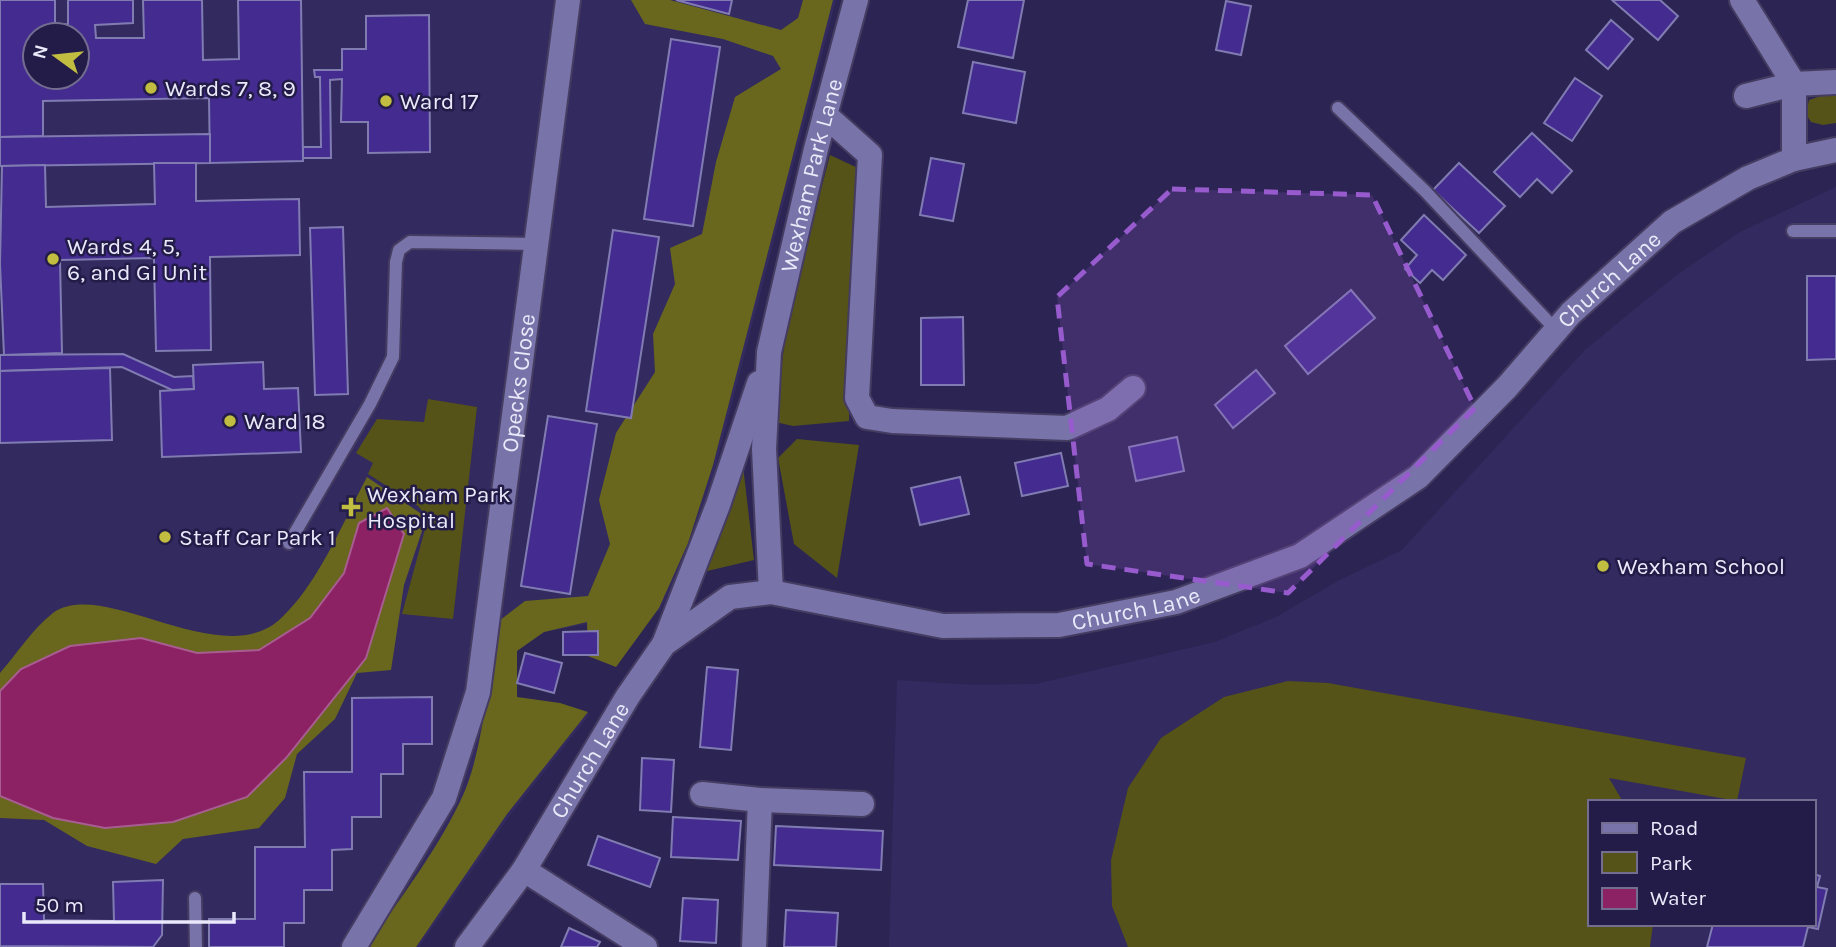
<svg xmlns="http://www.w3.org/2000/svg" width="1836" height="947" font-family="Karla,sans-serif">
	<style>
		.built { fill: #332a5f; fill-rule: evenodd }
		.green { fill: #555317 }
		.forest { fill: #69671d }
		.water { fill: #8c2163; stroke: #a85d91; stroke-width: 2 }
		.building { fill: #432b8f; stroke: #807cb2; stroke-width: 2; fill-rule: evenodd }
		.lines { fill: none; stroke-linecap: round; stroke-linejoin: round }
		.service-casing { stroke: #453c62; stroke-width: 16 }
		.minor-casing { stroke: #453c62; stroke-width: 28 }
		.service { stroke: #7873a8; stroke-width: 12 }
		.minor { stroke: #7873a8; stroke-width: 24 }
		.marked { fill: #975bce; fill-opacity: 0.2; stroke: #975bce; stroke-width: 5; stroke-dasharray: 14 9; stroke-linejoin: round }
		.poi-dot { fill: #c1bd40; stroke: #231b48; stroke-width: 2.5 }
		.labels { text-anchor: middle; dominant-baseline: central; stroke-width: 5; stroke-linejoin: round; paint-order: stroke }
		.poi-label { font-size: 23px; fill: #eae9fb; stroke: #231b48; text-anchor: start }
		.street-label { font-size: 23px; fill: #eae9fb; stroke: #231b48 }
	</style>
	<rect width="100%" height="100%" fill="#2c2553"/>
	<!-- built -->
	<g class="built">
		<path d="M0,0H836L715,469L691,546L660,611L544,632L517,651V697L590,714L510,815L419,947H0ZM35,35H77V77H35Z"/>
		<path d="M1836,187V947H889L897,680L973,685L1036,684L1215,642L1276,617L1338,581L1402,550L1585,350L1674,277L1740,232ZM1589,802H1813V924H1589Z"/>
	</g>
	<!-- green -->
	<g class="green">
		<polygon points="1836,91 1836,123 1823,125 1811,122 1806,114 1809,100"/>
		<polygon points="830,155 860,169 853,212 849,421 793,426 775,422 787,321"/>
		<polygon points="428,399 477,407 453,619 402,614 428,518 418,506 368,474 373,463 356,453 377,419 424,422"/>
		<polygon points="797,439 859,445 837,578 794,544 778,458"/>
		<polygon points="743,466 754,560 703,572"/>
		<polygon points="1288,681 1328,683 1746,758 1737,801 1609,778 1623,802 1589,802 1589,924 1653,924 1650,947 1128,947 1112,906 1111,860 1128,788 1161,738 1224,697"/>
	</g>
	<!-- forest -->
	<g class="forest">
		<path d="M631,0H670L781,30L798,18L803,0H833L713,465L688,543L659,608L616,667L588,656L587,622L544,632L517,651V697L560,703L588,712L507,814L416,947H367C400,898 440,847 464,793C484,745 489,675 495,624L525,601L588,596L610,544L599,500L616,433L655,372L653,334L675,284L670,248L702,234L716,162L735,97L781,69L773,56L723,39L645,24Z"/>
		<path d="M367,477L423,515V528L404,585L391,670L357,673L335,719L297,754L285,798L259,828L183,839L156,864L87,846L44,820L0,818V673C16,655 33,628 53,613C103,577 218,671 278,621C317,587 343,522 367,477Z"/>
	</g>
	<!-- water -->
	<polygon class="water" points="387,508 404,534 366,658 286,758 247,797 173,822 105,828 53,818 0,796 0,691 21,669 70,646 141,638 197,653 259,650 310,618 344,573 359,523"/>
	<!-- building -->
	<g class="building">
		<path d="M0,0H55V25L68,24V0H133V23L95,25L96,38H144L143,0H202L203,60L239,59L238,0H301L303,161L210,163L209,98L43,101V136L0,137ZM35,35H77V77H35Z"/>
		<polygon points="676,0 732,0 729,14"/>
		<polygon points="968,0 1024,0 1013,58 958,47"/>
		<polygon points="1612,0 1660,0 1678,16 1658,40"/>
		<polygon points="1226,1 1251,6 1241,55 1216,50"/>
		<polygon points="429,15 430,152 368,153 368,122 341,122 342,79 330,80 331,158 303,158 303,147 321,147 320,77 315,77 314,70 342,70 342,49 366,49 366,16"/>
		<polygon points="1611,20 1633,39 1608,69 1586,50"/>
		<polygon points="671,39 720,47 693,226 644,219"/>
		<polygon points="973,62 1025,72 1016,123 963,113"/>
		<polygon points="1575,78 1602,96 1572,141 1544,123"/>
		<polygon points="1532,133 1572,171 1552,193 1537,179 1520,197 1494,172"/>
		<polygon points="210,134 210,163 0,166 0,137"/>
		<polygon points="931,158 964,164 953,221 920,215"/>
		<polygon points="154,163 196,163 196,201 299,199 300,255 210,257 211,350 156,351 154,258 60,260 62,353 4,355 0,264 2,166 45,165 46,207 155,204"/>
		<polygon points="1459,163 1505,206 1479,233 1433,190"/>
		<polygon points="1424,215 1466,255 1443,280 1432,270 1420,283 1405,269 1417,255 1401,240"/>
		<polygon points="343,227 348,394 315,395 310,228"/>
		<polygon points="613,230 659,237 631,418 586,411"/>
		<polygon points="1807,276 1836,276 1836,359 1807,360"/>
		<polygon points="1351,290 1375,318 1308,374 1285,346"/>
		<polygon points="963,317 964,385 921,385 921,318"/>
		<polygon points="123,354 174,377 193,376 194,389 172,390 122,367 0,371 0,355"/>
		<polygon points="263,362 264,389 298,388 301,452 162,457 160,391 194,389 193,365"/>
		<polygon points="110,368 112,440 0,443 0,371"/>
		<polygon points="1256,370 1275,393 1233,428 1215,405"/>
		<polygon points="548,416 597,424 570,594 521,586"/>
		<polygon points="1177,437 1184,471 1136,481 1129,447"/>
		<polygon points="1061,453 1068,486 1022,496 1015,463"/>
		<polygon points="960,477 969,514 920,525 911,488"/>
		<polygon points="598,631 598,655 563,655 563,632"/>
		<polygon points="525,653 562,663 554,693 517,683"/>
		<polygon points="707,667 738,670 731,750 700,747"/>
		<polygon points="432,697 432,744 403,744 403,774 381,774 381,817 352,817 352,849 332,850 332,890 304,890 304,923 284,923 284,947 209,947 209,919 255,919 255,847 305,847 304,772 352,772 352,698"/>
		<polygon points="642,758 674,760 671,812 640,810"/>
		<polygon points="673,817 741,821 738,860 671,857"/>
		<polygon points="776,826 883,831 881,870 774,865"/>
		<polygon points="598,836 660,858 650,887 588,865"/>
		<polygon points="1813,874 1820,876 1817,887 1827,889 1818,929 1808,927 1803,947 1707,947 1713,924 1813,924"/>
		<polygon points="163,880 162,935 153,947 0,946 0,884 43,884 44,920 114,921 113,882"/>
		<polygon points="683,898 718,900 716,943 680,941"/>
		<polygon points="786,910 838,913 836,947 784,947"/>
		<polygon points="569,928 600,942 597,947 561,947"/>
	</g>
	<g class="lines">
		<defs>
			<g id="service">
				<polyline points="1338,108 1425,191 1556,330"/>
				<polyline points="1793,231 1836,231"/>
				<polyline points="289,543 370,404 393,357 396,262 399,250 410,242 535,244"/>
				<polyline points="195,898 196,947"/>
			</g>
			<g id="minor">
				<polyline points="1742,0 1794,84 1794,159"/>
				<polyline points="1746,96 1794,84 1836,82"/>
				<polyline points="825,115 870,155 857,398 867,417 892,421 1067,428 1108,409 1133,388"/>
				<path id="s1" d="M771,592L764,449L769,352L816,149L856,0"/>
				<polyline points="664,644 718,505 759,383"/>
				<polyline points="702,794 760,800 862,804"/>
				<polyline points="524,870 645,947"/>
				<path id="s2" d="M354,947L444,798L478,692L568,0"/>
				<path id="s3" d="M467,947L524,870L628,696L664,644L730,597L771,592L943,626L1059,625L1176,602L1300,556L1418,477L1507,387L1571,313L1672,222L1748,178L1794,159L1836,150"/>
				<polyline points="754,947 760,800"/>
			</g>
		</defs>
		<!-- service casing -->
		<use href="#service" class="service-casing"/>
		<!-- minor casing -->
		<use href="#minor" class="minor-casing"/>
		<!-- service -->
		<use href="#service" class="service"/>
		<!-- minor -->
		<use href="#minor" class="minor"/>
	</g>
	<!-- marked area -->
	<path class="marked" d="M1172,189L1372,195L1475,408L1288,593L1087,564L1057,297Z"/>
	<!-- markers -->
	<g class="poi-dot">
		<circle cx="151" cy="88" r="7"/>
		<circle cx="386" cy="101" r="7"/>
		<circle cx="53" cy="259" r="7"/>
		<circle cx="230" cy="421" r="7"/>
		<path d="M347.5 496.5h7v7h7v7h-7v7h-7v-7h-7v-7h7z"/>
		<circle cx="165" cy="537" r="7"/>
		<circle cx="1603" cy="566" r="7"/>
	</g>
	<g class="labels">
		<!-- poi labels -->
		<g class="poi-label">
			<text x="165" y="88">Wards 7, 8, 9</text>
			<text x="400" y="101">Ward 17</text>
			<text x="67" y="246">Wards 4, 5,<tspan x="67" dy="26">6, and GI Unit</tspan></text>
			<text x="244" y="421">Ward 18</text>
			<text x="367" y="494">Wexham Park<tspan x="367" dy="26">Hospital</tspan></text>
			<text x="179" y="537">Staff Car Park 1</text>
			<text x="1617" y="566">Wexham School</text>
		</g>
		<!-- street labels -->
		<g class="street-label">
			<text stroke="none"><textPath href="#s1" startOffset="422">Wexham Park Lane</textPath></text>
			<text stroke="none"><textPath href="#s3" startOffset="1444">Church Lane</textPath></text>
			<text stroke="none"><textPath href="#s2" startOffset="597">Opecks Close</textPath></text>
			<text stroke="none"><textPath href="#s3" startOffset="854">Church Lane</textPath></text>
			<text stroke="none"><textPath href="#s3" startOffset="224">Church Lane</textPath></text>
		</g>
	</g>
	<!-- legend -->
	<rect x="1588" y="800" width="228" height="126" fill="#231b48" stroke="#736d90" stroke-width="2"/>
	<rect x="1602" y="823" width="35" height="10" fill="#7873a8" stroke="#736d90" stroke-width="2"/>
	<text x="1650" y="835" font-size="21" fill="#eae9fb">Road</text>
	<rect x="1602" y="852" width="35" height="21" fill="#555317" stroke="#736d90" stroke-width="2"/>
	<text x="1650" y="870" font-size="21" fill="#eae9fb">Park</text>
	<rect x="1602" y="888" width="35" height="21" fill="#8c2163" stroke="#736d90" stroke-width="2"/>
	<text x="1650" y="905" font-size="21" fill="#eae9fb">Water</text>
	<!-- north arrow -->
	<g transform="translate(56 56) rotate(285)"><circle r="33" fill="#231b48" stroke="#736d90" stroke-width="2"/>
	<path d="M0-5L12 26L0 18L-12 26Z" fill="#c1bd40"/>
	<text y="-10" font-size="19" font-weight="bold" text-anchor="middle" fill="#eae9fb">N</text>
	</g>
	<!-- scale -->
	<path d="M24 912v10h210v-10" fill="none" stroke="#eae9fb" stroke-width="3.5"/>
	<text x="35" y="912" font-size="21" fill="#eae9fb" stroke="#231b48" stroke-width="5" paint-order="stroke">50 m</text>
</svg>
